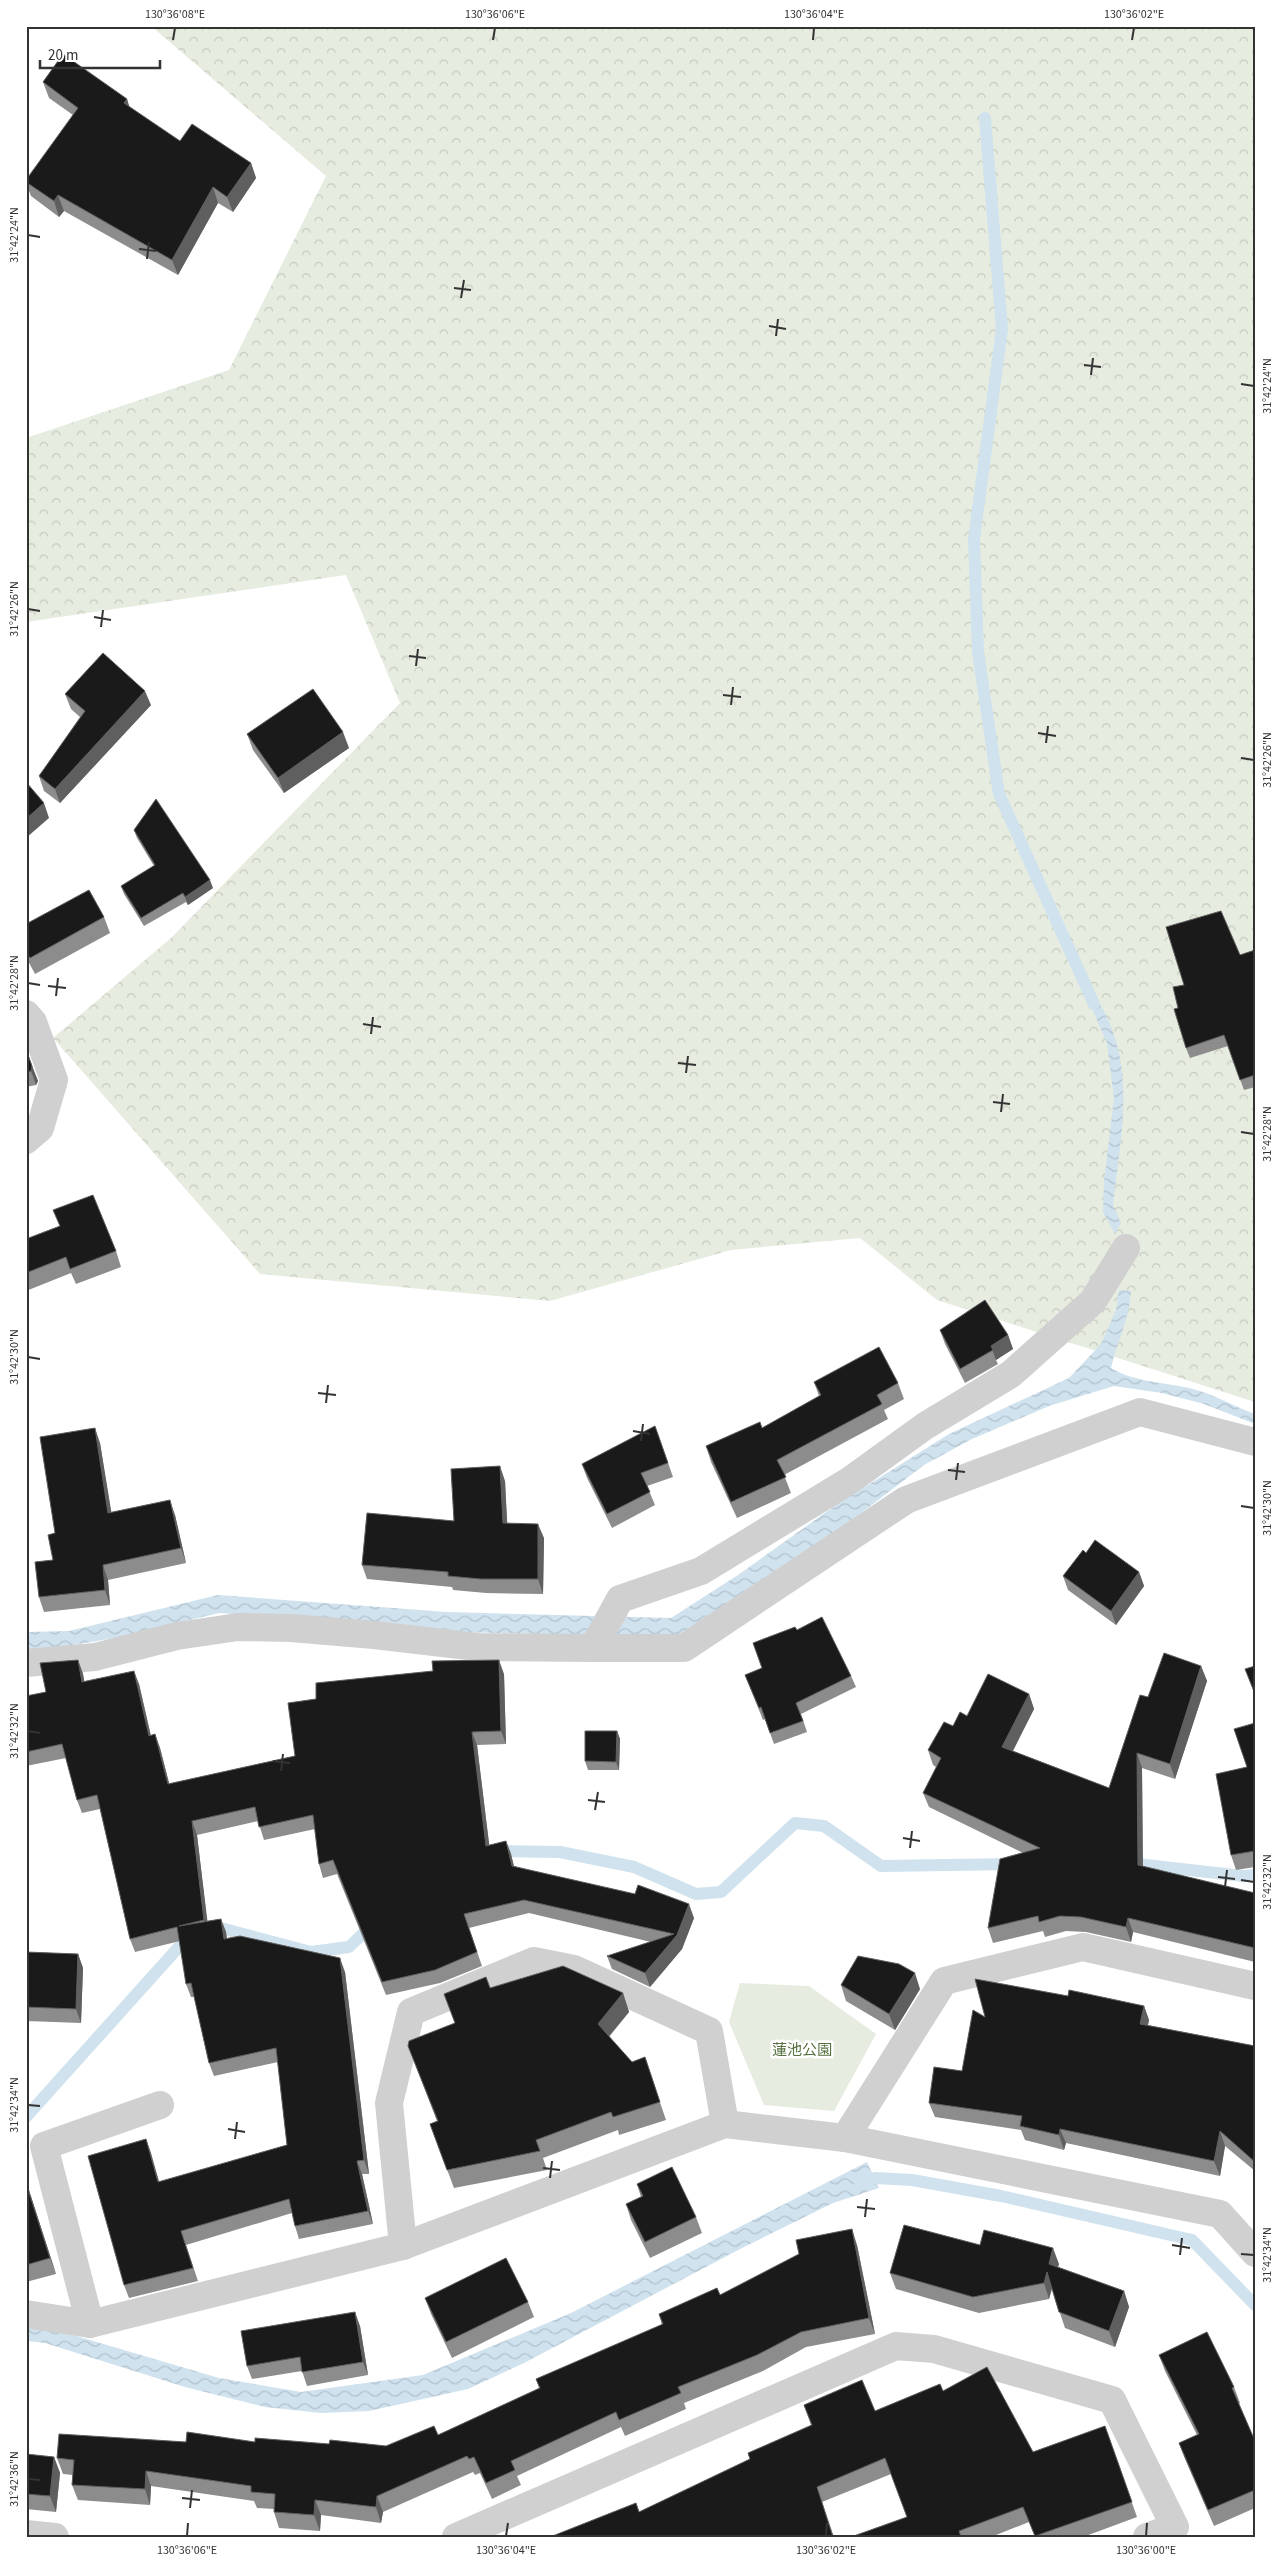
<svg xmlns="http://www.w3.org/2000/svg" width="1281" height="2563" font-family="'Source Sans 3','Noto Sans JP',sans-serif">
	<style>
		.green { fill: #e6ecdf }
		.forest { fill: url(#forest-crowns) }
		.water { fill: url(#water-waves) }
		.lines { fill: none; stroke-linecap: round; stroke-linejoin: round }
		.stream { stroke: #cfe2ee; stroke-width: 12 }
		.minor { stroke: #d0d0d0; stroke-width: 28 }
		.wall { fill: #8c8c8c }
		.shaded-wall { fill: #5f5f5f }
		.building { fill: #1a1a1a; stroke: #5f5f5f }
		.ticks { fill: none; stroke: #333; stroke-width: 2 }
		.labels { text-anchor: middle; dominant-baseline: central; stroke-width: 5; stroke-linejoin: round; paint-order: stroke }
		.park-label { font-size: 15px; fill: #56703f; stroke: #fff }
		.neatline { fill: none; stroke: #333; stroke-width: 2 }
		.ticks-label { font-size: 12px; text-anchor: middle; fill: #333 }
	</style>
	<defs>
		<pattern id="forest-crowns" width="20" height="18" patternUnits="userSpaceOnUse" patternTransform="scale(1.25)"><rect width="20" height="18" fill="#e6ecdf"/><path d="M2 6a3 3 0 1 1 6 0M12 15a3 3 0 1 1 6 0" fill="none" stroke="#c6cbc0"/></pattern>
		<pattern id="water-waves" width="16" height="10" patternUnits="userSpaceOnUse" patternTransform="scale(1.25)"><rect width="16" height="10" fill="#cfe2ee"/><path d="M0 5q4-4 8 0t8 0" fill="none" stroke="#b2c2cd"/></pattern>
	</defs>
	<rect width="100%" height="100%" fill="#fff"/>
	<!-- green -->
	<polygon class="green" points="740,1983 809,1986 876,2034 834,2111 764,2105 729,2022"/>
	<!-- forest -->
	<polygon class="forest" points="151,26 1255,26 1255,1402 937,1300 860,1238 731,1250 550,1301 260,1274 53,1038 171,938 400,703 346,575 26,622 26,438 229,370 326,176"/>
	<!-- water -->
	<g class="water">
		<path d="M1079,979C1088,990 1099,1001 1105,1013C1136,1075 1120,1140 1113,1205L1121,1223L1115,1234L1103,1212L1104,1181L1114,1098L1107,1043Z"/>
		<path d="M1119,1290L1131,1291C1130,1318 1117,1341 1111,1368C1136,1383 1166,1382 1193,1389C1214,1394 1234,1407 1255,1414V1424L1204,1404L1162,1393L1114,1386L1049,1406L972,1439L924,1465L822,1543L680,1637L450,1632L219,1613L115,1638L42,1650H26V1632L69,1631L218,1595L447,1612L671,1618L738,1575L836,1505L949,1434L1069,1378L1101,1344L1116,1310Z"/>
		<polygon points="867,2162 879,2188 833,2203 740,2249 524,2363 468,2389 369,2411 321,2413 265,2407 185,2387 45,2343 26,2341 26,2325 49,2328 219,2378 301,2392 423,2375 571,2313"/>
	</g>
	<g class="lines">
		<!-- stream -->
		<g class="stream">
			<polyline points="985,118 1002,329 974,539 978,652 999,794 1094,1004"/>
			<polyline points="494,1851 560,1852 634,1867 696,1894 721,1892 795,1823 824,1826 881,1866 1016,1864"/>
			<polyline points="1128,1863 1243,1876 1255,1875"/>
			<polyline points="26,2117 186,1939 217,1927 311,1952 349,1947 374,1923"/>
			<polyline points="860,2184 875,2178 912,2180 1001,2196 1192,2240 1255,2305"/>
		</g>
		<!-- minor -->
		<g class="minor">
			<polyline points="26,1014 33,1022 54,1080 40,1128 26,1140"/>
			<polyline points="593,1648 684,1648 906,1500 1140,1412 1255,1442"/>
			<polyline points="26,1663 95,1657 177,1636 238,1627 291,1628 374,1635 477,1647 593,1648 620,1599 701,1571 849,1481 925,1426 1011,1374 1093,1301 1126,1248"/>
			<polyline points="845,2138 944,1981 1083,1947 1255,1986"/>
			<polyline points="403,2246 389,2103 411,2012 534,1961 574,1969 709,2031 725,2124"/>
			<polyline points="26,2314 90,2324 403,2246 725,2124 845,2138 1220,2214 1255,2253"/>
			<polyline points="90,2324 44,2146 160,2105"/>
			<polyline points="26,2534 55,2537"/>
			<polyline points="456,2537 896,2346 934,2349 1112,2400 1175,2527 1147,2537"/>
		</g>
	</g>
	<!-- wall -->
	<g class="wall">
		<polygon points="43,82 127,99 129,107 180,141 251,163 256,178 233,212 218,203 178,275 64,211 59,217 31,196 26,183 26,180 73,115 49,98"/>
		<polygon points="65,694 151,705 60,803 44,791 39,776 80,717 71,709"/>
		<polygon points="247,734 349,748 284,793 253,750"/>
		<polygon points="134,830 213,888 188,905 186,902 144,926 124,894 121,886 154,866 137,838"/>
		<polygon points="104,917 110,933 35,974 26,957 26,924"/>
		<polygon points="1255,950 1255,1087 1244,1090 1228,1046 1190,1058 1186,1048 1178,1008 1184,985 1240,955"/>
		<polygon points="26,1055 28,1055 38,1081 36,1085 26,1087"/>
		<polygon points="26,1239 116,1251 121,1267 76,1284 71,1273 26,1291"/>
		<polygon points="940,1330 1008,1335 1013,1349 996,1360 998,1364 965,1383 945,1344"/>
		<polygon points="814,1382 898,1383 904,1399 884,1410 888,1419 784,1475 791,1493 737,1518 711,1462 706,1446 762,1428 819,1396"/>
		<polygon points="655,1426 673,1477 647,1486 655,1505 612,1528 587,1478 582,1464"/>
		<polygon points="100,1443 111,1513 175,1515 186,1563 108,1580 110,1605 44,1612 39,1597 53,1560 55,1533"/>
		<polygon points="505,1481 507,1523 544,1538 543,1594 486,1593 453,1590 452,1587 367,1579 362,1565 454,1521"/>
		<polygon points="1139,1572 1144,1586 1116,1625 1068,1590 1063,1576"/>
		<polygon points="797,1630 851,1676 856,1687 801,1714 807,1732 774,1744 765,1719 763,1720 745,1675 762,1668"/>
		<polygon points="78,1660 83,1674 84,1682 139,1684 151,1736 155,1734 160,1748 169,1784 295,1756 504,1674 506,1744 477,1745 489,1845 506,1841 511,1854 514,1866 694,1918 682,1949 650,1987 612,1969 607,1956 651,1942 529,1913 469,1928 482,1966 440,1983 386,1995 337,1874 323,1878 319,1864 315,1829 264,1840 258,1821 197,1835 207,1921 221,1919 226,1932 227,1939 345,1972 369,2174 362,2174 373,2224 299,2239 295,2226 292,2213 186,2245 198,2281 129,2298 124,2285 146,2139 159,2182 287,2145 278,2062 214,2076 209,2063 194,1997 191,1997 186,1984 180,1941 135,1952 130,1939 100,1809 82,1813 77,1800 66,1758 26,1766 26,1696 46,1692"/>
		<polygon points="1201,1666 1207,1681 1175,1779 1142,1768 1143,1867 1255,1893 1255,1962 1133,1932 1131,1942 1086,1932 1066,1931 1045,1937 1043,1931 993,1943 988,1928 1023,1853 929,1807 923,1793 936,1767 933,1765 928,1750 953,1726 967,1716 1029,1694 1034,1709 1013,1751 1109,1788 1148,1697"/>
		<polygon points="1255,1723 1255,1867 1236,1870 1231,1855"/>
		<polygon points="617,1731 620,1739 619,1770 588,1770 585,1761"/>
		<polygon points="26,1952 78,1954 83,1968 81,2023 26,2021"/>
		<polygon points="841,1985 920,1989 895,2030 846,2001"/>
		<polygon points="490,1988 623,1993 629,2012 609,2037 632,2062 651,2076 666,2120 619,2135 618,2130 543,2158 547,2170 454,2188 430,2124 437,2121 408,2046 455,2023"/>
		<polygon points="1068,1996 1144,2006 1149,2020 1148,2025 1255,2046 1255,2171 1225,2146 1220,2176 1066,2143 1064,2150 1025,2140 1021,2130 935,2117 929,2103 962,2071 985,2017"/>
		<polygon points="26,2181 56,2274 26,2282"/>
		<polygon points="637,2184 696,2217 702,2233 650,2258 631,2220 626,2204 641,2197"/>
		<polygon points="857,2245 875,2334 806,2347 763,2371 684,2403 686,2409 625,2436 621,2427 517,2476 521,2485 492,2499 480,2473 475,2475 473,2472 383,2512 381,2523 321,2515 320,2531 279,2528 274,2512 274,2509 257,2508 254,2501 151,2486 150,2505 78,2500 72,2485 73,2475 63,2474 57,2458 186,2442 255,2442 329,2444 386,2446 438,2435 539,2388 536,2379 662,2325 659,2314 720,2295"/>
		<polygon points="980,2245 1059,2264 1058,2267 1124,2291 1129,2307 1115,2347 1065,2328 1052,2289 1049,2299 979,2313 896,2289 890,2273"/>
		<polygon points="425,2298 528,2302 534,2317 452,2358 431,2314"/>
		<polygon points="360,2326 368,2375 307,2386 302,2371 252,2379 247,2366"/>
		<polygon points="1159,2355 1234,2387 1240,2403 1238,2404 1255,2441 1255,2508 1214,2526 1185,2459 1179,2443 1197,2435 1165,2371"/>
		<polygon points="943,2391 1033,2452 1105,2426 1137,2517 1083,2537 1035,2537 1029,2522 991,2537 851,2537 907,2517 891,2474 822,2502 834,2537 550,2537 639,2512 750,2459 748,2453 811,2425 804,2405 875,2411"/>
		<polygon points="26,2454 54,2457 60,2473 56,2512 26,2509"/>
	</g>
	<!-- shaded-wall -->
	<g class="shaded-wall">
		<polygon points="127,99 132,115 124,103"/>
		<polygon points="251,163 256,178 233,212 227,197"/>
		<polygon points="213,187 218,203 178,275 172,260"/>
		<polygon points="58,195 64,211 59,217 54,201"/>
		<polygon points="145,691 151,705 60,803 55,789"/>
		<polygon points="343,732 349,748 284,793 278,778"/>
		<polygon points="44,803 49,818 26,838 26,819"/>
		<polygon points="210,880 213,888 188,905 185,897"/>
		<polygon points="32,1066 38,1081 36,1085 31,1071"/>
		<polygon points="1008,1335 1013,1349 996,1360 991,1346"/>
		<polygon points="95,1428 100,1443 114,1528 108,1513"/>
		<polygon points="500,1466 505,1481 508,1538 503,1523"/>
		<polygon points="170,1500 175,1515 186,1563 181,1548"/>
		<polygon points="538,1524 544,1538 543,1594 538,1579"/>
		<polygon points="103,1565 108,1580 110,1605 105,1590"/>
		<polygon points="1139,1572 1144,1586 1116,1625 1111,1611"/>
		<polygon points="78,1660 83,1674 87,1696 82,1682"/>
		<polygon points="499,1660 504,1674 506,1744 501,1731"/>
		<polygon points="1201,1666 1207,1681 1175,1779 1170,1764"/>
		<polygon points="134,1671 139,1684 154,1750 149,1736"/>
		<polygon points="1029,1694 1034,1709 1007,1762 1002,1747"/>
		<polygon points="617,1731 620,1739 619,1770 616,1762"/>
		<polygon points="472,1732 477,1745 491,1859 486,1846"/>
		<polygon points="155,1734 160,1748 173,1798 168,1784"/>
		<polygon points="1137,1753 1142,1768 1143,1880 1138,1865"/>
		<polygon points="192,1821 197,1835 209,1934 204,1920"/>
		<polygon points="506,1841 511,1854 517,1880 512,1866"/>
		<polygon points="689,1904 694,1918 682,1949 650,1987 645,1973 677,1935"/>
		<polygon points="1128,1918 1133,1932 1131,1942 1126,1927"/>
		<polygon points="221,1919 226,1932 229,1953 224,1939"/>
		<polygon points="78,1954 83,1968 81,2023 76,2009"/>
		<polygon points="340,1958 345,1972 369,2174 364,2160"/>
		<polygon points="915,1973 920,1989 895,2030 889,2014"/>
		<polygon points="623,1993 629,2012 604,2042 598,2024"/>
		<polygon points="1144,2006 1149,2020 1145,2038 1140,2024"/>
		<polygon points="1060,2129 1066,2143 1064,2150 1059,2135"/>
		<polygon points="1220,2131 1225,2146 1220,2176 1214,2161"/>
		<polygon points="146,2139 151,2153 163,2196 158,2182"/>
		<polygon points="357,2161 362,2174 373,2224 368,2211"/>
		<polygon points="26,2181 56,2274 50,2258 26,2183"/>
		<polygon points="852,2229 857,2245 875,2334 869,2318"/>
		<polygon points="1053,2248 1059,2264 1054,2279 1049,2264"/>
		<polygon points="1047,2272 1052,2287 1049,2299 1044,2283"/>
		<polygon points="1124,2291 1129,2307 1115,2347 1109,2331"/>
		<polygon points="355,2312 360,2326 368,2375 363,2362"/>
		<polygon points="54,2457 60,2473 56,2512 50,2496"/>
		<polygon points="146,2471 151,2486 150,2505 145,2489"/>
		<polygon points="377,2496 383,2512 381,2523 376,2507"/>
		<polygon points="315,2500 321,2515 320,2531 314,2515"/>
	</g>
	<!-- building -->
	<g class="building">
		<polygon points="63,54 127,99 124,103 180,141 192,124 251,163 227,197 213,187 172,260 58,195 54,201 26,182 26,180 78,108 43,82"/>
		<polygon points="103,653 145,691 55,789 39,776 85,711 65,694"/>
		<polygon points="313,689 343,732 278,778 247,734"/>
		<polygon points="26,782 44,803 26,819"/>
		<polygon points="156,799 210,880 185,897 183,893 141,918 121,886 155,865 134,830"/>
		<polygon points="89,890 104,917 30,958 26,952 26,924"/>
		<polygon points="1221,911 1240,955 1255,950 1255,1075 1240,1080 1224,1035 1186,1048 1174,1009 1178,1008 1173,987 1184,985 1166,927"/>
		<polygon points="26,1055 28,1055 32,1066 31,1071 26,1072"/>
		<polygon points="93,1195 116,1251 70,1269 66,1257 26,1273 26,1239 60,1226 53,1210"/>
		<polygon points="985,1300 1008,1335 991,1346 993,1350 960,1369 940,1330"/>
		<polygon points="879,1347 898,1383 877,1395 882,1404 777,1460 786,1477 731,1502 706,1446 760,1422 762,1428 821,1395 814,1382"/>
		<polygon points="655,1426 668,1463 641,1473 650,1492 607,1514 582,1464"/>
		<polygon points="95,1428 108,1513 170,1500 181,1548 103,1565 105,1590 39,1597 35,1562 53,1560 48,1535 55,1533 40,1437"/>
		<polygon points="500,1466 503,1523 538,1524 538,1579 481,1579 448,1576 448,1572 362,1565 367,1513 454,1521 451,1469"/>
		<polygon points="1095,1540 1139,1572 1111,1611 1063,1576 1083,1550 1086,1553"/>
		<polygon points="822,1617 851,1676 796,1703 803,1721 770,1733 761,1707 759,1708 745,1675 762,1668 753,1643 795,1627 797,1630"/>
		<polygon points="1164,1653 1201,1666 1170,1764 1137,1753 1138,1865 1255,1893 1255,1948 1128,1918 1126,1927 1081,1917 1060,1916 1039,1922 1038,1916 988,1928 1000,1859 1040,1848 923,1793 941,1758 928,1750 944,1722 953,1726 960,1712 967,1716 988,1674 1029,1694 1002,1747 1109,1788 1140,1695 1148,1697"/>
		<polygon points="78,1660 82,1682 134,1671 149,1736 155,1734 168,1784 295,1756 288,1703 316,1699 316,1683 433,1671 432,1661 499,1660 501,1731 472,1732 486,1846 506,1841 512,1866 635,1894 638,1885 689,1904 677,1935 645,1973 607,1956 674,1934 524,1900 464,1914 477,1952 435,1970 382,1982 333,1860 319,1864 313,1815 259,1827 255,1807 192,1821 204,1920 179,1926 221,1919 224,1939 240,1936 340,1958 364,2160 357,2161 368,2211 295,2226 289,2199 181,2231 193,2268 124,2285 88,2156 146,2139 158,2182 287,2145 276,2048 209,2063 191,1983 186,1984 177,1927 130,1939 97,1795 77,1800 62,1744 26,1752 26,1696 46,1692 40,1663"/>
		<polygon points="1255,1666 1255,1694 1245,1669"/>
		<polygon points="1255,1723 1255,1851 1231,1855 1216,1774 1247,1767 1234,1729"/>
		<polygon points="585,1731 617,1731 616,1762 585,1761"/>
		<polygon points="26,1952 78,1954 76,2009 26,2007"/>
		<polygon points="858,1956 899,1964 915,1973 889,2014 841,1985"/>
		<polygon points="563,1966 623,1993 598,2024 632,2062 645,2057 660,2102 613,2117 611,2112 536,2140 540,2151 447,2170 430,2124 438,2121 408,2046 409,2041 455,2023 444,1994 486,1977 490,1988"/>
		<polygon points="975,1979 1068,1996 1069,1990 1144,2006 1140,2024 1255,2046 1255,2162 1220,2131 1214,2161 1060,2129 1059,2135 1020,2126 1022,2116 929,2103 934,2067 962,2071 973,2010 985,2017"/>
		<polygon points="672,2167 696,2217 645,2242 626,2204 643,2196 637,2184"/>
		<polygon points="26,2183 50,2258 26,2265"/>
		<polygon points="904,2225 980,2245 984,2230 1053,2248 1049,2264 1124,2291 1109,2331 1059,2312 1047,2272 1044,2283 973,2297 890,2273"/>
		<polygon points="852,2229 869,2318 801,2332 757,2355 678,2387 681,2393 619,2420 616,2412 511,2461 515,2470 486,2483 474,2457 469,2459 467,2456 377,2496 376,2507 315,2500 314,2515 274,2512 275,2494 251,2492 251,2486 146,2471 145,2489 72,2485 74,2460 57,2458 59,2434 186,2442 187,2432 255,2442 255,2438 329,2444 330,2440 386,2446 434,2426 438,2435 540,2388 536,2379 663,2324 659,2314 717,2288 720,2295 799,2254 796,2240"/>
		<polygon points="506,2258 528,2302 446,2342 425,2298"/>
		<polygon points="355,2312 363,2362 302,2372 300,2357 247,2366 241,2331"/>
		<polygon points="1207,2332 1234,2387 1232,2388 1255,2441 1255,2490 1208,2510 1179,2443 1199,2434 1159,2355"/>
		<polygon points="987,2367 1033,2452 1105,2426 1132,2502 1035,2536 1023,2507 959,2531 961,2537 851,2537 907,2517 885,2458 817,2487 833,2537 550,2537 636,2503 639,2512 750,2459 748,2453 812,2425 804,2405 862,2380 875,2411 940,2384 943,2391"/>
		<polygon points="26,2454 54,2457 50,2496 26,2494"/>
	</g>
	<!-- ticks -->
	<path class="ticks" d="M173,40L175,28M493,40L495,28M813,40L814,28M1132,40L1134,28M28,235L40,237M139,249L156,251M147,259L149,242M454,288L471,290M461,298L464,280M769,326L786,329M776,336L778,319M1084,365L1101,367M1091,375L1093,358M1241,384L1254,386M28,609L40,611M94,617L111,620M101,627L103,610M409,656L426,658M416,666L418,649M723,695L741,697M731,705L733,687M1038,733L1056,736M1046,743L1048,726M1241,758L1254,760M28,983L40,985M48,986L66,988M56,996L58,978M363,1024L381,1027M371,1034L373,1017M678,1063L696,1065M686,1073L688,1056M993,1102L1010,1104M1001,1112L1003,1094M1241,1132L1254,1134M28,1357L40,1359M318,1393L336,1395M326,1403L328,1385M633,1431L650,1434M641,1441L643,1424M948,1470L965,1472M956,1480L958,1463M1241,1506L1254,1508M28,1731L40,1733M273,1761L290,1763M281,1771L283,1754M588,1800L605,1802M595,1810L598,1792M903,1838L920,1841M910,1848L912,1831M1218,1877L1235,1879M1241,1880L1254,1882M1225,1887L1227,1870M28,2105L40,2106M228,2129L245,2132M235,2139L237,2122M543,2168L560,2170M550,2178L552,2161M857,2207L875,2209M865,2217L867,2199M1172,2245L1190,2248M1241,2254L1254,2255M1180,2255L1182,2238M28,2479L40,2480M182,2498L200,2500M190,2508L192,2490M187,2536L188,2523M506,2536L508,2523M826,2536L827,2523M1146,2536L1147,2523"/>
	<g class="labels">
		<!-- park labels -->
		<g class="park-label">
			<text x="802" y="2050">蓮池公園</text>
		</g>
	</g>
	<!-- border -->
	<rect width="1281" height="2563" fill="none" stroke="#ffffff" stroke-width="55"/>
	<!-- scale -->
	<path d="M40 60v8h120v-8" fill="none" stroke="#333333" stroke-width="2.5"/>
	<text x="48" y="60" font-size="15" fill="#333333" stroke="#ffffff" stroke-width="4" paint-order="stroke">20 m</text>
	<rect x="28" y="28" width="1226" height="2508" class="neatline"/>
	<g class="ticks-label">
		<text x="175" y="18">130°36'08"E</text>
		<text x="495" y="18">130°36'06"E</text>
		<text x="814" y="18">130°36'04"E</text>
		<text x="1134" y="18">130°36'02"E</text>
		<text transform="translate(14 235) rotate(-90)" y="4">31°42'24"N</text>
		<text transform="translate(1267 386) rotate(-90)" y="4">31°42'24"N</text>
		<text transform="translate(14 609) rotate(-90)" y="4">31°42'26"N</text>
		<text transform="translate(1267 760) rotate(-90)" y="4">31°42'26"N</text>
		<text transform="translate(14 983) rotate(-90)" y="4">31°42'28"N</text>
		<text transform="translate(1267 1134) rotate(-90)" y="4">31°42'28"N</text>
		<text transform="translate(14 1357) rotate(-90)" y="4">31°42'30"N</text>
		<text transform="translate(1267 1508) rotate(-90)" y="4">31°42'30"N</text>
		<text transform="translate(14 1731) rotate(-90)" y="4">31°42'32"N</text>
		<text transform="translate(1267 1882) rotate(-90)" y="4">31°42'32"N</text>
		<text transform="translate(14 2105) rotate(-90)" y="4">31°42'34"N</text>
		<text transform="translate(1267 2255) rotate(-90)" y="4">31°42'34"N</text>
		<text transform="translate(14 2479) rotate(-90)" y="4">31°42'36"N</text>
		<text x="187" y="2554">130°36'06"E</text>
		<text x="506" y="2554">130°36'04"E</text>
		<text x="826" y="2554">130°36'02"E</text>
		<text x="1146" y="2554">130°36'00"E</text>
	</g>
</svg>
